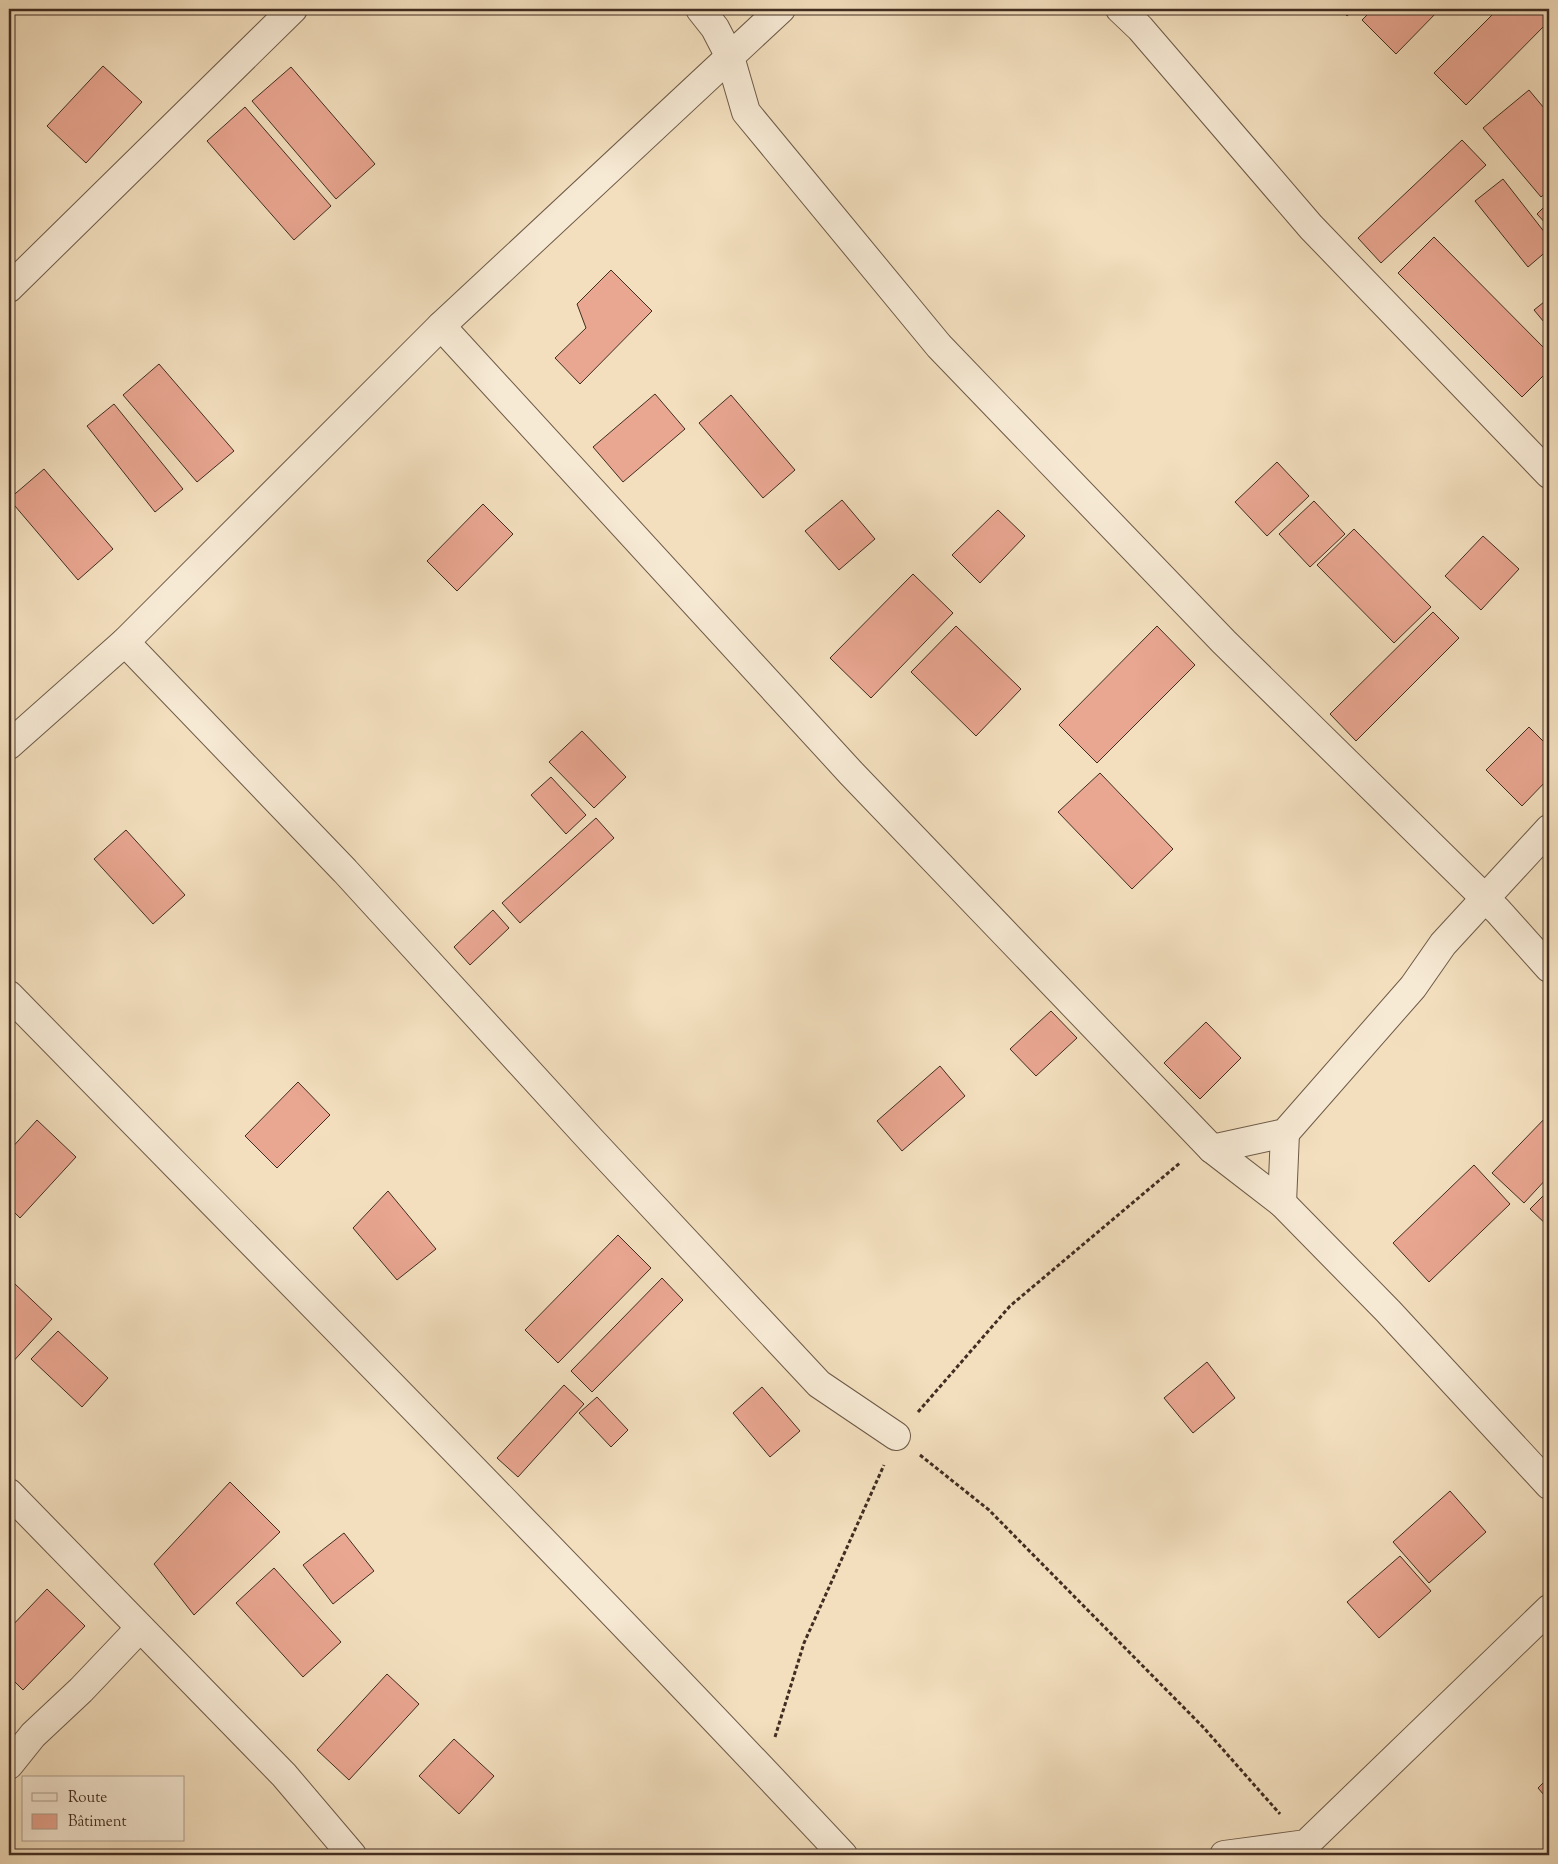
<svg xmlns="http://www.w3.org/2000/svg" width="1558" height="1864" font-family="'Sorts Mill Goudy',serif">
	<style>
		.building { fill: #e9a691; stroke: #412d21 }
		.lines { fill: none; stroke-linecap: round; stroke-linejoin: round }
		.minor-casing { stroke: #6e5a48; stroke-width: 30 }
		.path { stroke: #412d21; stroke-width: 3; stroke-dasharray: 4 2.5; stroke-linecap: butt }
		.minor { stroke: #f7ead5; stroke-width: 28 }
	</style>
	<rect width="100%" height="100%" fill="#f3dfbe"/>
	<filter id="stains"><feTurbulence type="fractalNoise" baseFrequency=".004" numOctaves="4"/><feColorMatrix values="0 0 0 0 .2 0 0 0 0 .09 0 0 0 0 .02 0 0 0 .5 -.17"/></filter>
	<radialGradient id="worn" r=".72"><stop offset=".6" stop-color="#630" stop-opacity="0"/><stop offset="1" stop-color="#630" stop-opacity=".3"/></radialGradient>
	<!-- building -->
	<g class="building">
		<polygon points="1340,9 1355,9 1347,16"/>
		<polygon points="1373,9 1440,9 1396,54 1362,20"/>
		<polygon points="1498,9 1548,9 1549,21 1466,105 1434,73"/>
		<polygon points="103,66 142,102 86,163 47,126"/>
		<polygon points="291,67 375,164 336,199 252,101"/>
		<polygon points="1529,90 1549,114 1549,190 1541,197 1483,128"/>
		<polygon points="245,107 331,206 294,240 207,141"/>
		<polygon points="1462,140 1486,165 1381,263 1358,238"/>
		<polygon points="1503,179 1549,238 1549,249 1528,267 1475,201"/>
		<polygon points="1549,202 1549,227 1537,214"/>
		<polygon points="1434,237 1549,353 1549,370 1522,397 1398,273"/>
		<polygon points="611,270 652,311 580,384 555,358 586,328 577,304"/>
		<polygon points="1549,298 1549,328 1534,310"/>
		<polygon points="159,364 234,451 197,482 123,395"/>
		<polygon points="655,394 685,429 623,482 593,447"/>
		<polygon points="731,395 795,470 763,498 699,423"/>
		<polygon points="114,404 183,489 155,512 87,426"/>
		<polygon points="1277,462 1309,496 1267,536 1235,502"/>
		<polygon points="44,469 113,549 78,580 9,499"/>
		<polygon points="842,500 875,539 839,570 805,531"/>
		<polygon points="1314,501 1345,534 1310,567 1279,534"/>
		<polygon points="483,504 513,534 457,591 427,561"/>
		<polygon points="998,510 1025,536 980,583 952,555"/>
		<polygon points="1354,529 1431,607 1394,643 1317,565"/>
		<polygon points="1483,536 1519,569 1481,610 1445,576"/>
		<polygon points="913,574 953,613 871,698 830,658"/>
		<polygon points="1433,612 1459,638 1356,741 1330,714"/>
		<polygon points="956,626 1021,689 976,736 911,672"/>
		<polygon points="1157,626 1195,665 1097,763 1059,725"/>
		<polygon points="1529,727 1549,747 1549,778 1522,806 1486,770"/>
		<polygon points="582,731 626,777 594,808 549,762"/>
		<polygon points="1100,773 1173,849 1132,889 1058,812"/>
		<polygon points="551,777 586,815 566,834 531,795"/>
		<polygon points="596,818 614,838 520,923 502,903"/>
		<polygon points="126,830 185,895 153,924 94,859"/>
		<polygon points="493,910 509,928 470,965 454,947"/>
		<polygon points="1051,1011 1077,1038 1036,1076 1010,1049"/>
		<polygon points="1206,1022 1241,1058 1200,1099 1164,1063"/>
		<polygon points="940,1066 965,1096 902,1151 877,1121"/>
		<polygon points="298,1082 330,1115 277,1168 245,1136"/>
		<polygon points="1549,1114 1549,1176 1524,1203 1492,1173"/>
		<polygon points="37,1120 76,1157 20,1218 9,1207 9,1151"/>
		<polygon points="1474,1165 1510,1204 1429,1282 1393,1243"/>
		<polygon points="1549,1190 1549,1227 1530,1209"/>
		<polygon points="388,1191 436,1249 397,1280 353,1228"/>
		<polygon points="618,1235 651,1268 558,1363 525,1330"/>
		<polygon points="662,1278 683,1300 592,1392 571,1371"/>
		<polygon points="15,1284 52,1319 9,1366 9,1291"/>
		<polygon points="58,1331 108,1378 82,1407 31,1359"/>
		<polygon points="1207,1362 1235,1398 1193,1433 1164,1398"/>
		<polygon points="564,1385 584,1404 518,1477 497,1458"/>
		<polygon points="762,1387 800,1431 770,1457 733,1413"/>
		<polygon points="597,1397 628,1430 611,1447 579,1413"/>
		<polygon points="230,1482 280,1532 194,1615 154,1564"/>
		<polygon points="1450,1491 1486,1532 1429,1583 1393,1542"/>
		<polygon points="344,1533 374,1571 333,1604 303,1565"/>
		<polygon points="1400,1556 1431,1591 1379,1638 1347,1602"/>
		<polygon points="274,1568 341,1642 303,1677 236,1603"/>
		<polygon points="47,1589 85,1626 23,1690 9,1676 9,1629"/>
		<polygon points="387,1674 419,1704 349,1780 317,1750"/>
		<polygon points="454,1739 494,1776 459,1814 419,1776"/>
		<polygon points="1549,1777 1549,1801 1538,1788"/>
	</g>
	<g class="lines">
		<defs>
			<g id="minor">
				<polyline points="700,9 715,28 730,57 746,112 939,346 1224,642 1498,911 1549,968"/>
				<polyline points="1120,9 1140,28 1311,227 1549,474"/>
				<polyline points="9,288 293,9"/>
				<polyline points="441,326 851,773 1212,1149 1282,1203 1388,1311 1549,1485"/>
				<polyline points="125,642 345,871 590,1139 819,1384 896,1436"/>
				<polyline points="9,745 125,642 441,326 781,9"/>
				<path d="M9,995C288,1280 570,1564 843,1855"/>
				<polyline points="1212,1149 1285,1133 1413,987 1443,944 1549,829"/>
				<polyline points="1282,1203 1285,1133"/>
				<polyline points="9,1493 284,1775 352,1855"/>
				<polyline points="9,1765 33,1735 81,1690 140,1628"/>
				<polyline points="1224,1855 1306,1844 1549,1609"/>
			</g>
		</defs>
		<!-- minor casing -->
		<use href="#minor" class="minor-casing"/>
		<!-- path -->
		<g class="path">
			<polyline points="918,1412 1010,1306 1181,1162"/>
			<polyline points="920,1455 989,1510 1203,1727 1280,1814"/>
			<polyline points="775,1737 804,1643 884,1465"/>
		</g>
		<!-- minor -->
		<use href="#minor" class="minor"/>
	</g>
	<!-- margin -->
	<rect width="1558" height="1864" fill="none" stroke="#f3dfbe" stroke-width="30"/>
	<rect x="10" y="10" width="1538" height="1844" fill="none" stroke="#412d21" stroke-width="2.5"/>
	<rect x="15" y="15" width="1528" height="1834" fill="none" stroke="#412d21"/>
	<!-- legend -->
	<rect x="22" y="1776" width="162" height="65" fill="#f7ead5" stroke="#ae9e8d"/>
	<rect x="32" y="1793" width="25" height="8" fill="#f7ead5" stroke="#ae9e8d"/>
	<text x="68" y="1802" font-size="15" fill="#412d21">Route</text>
	<rect x="32" y="1814" width="25" height="15" fill="#e9a691" stroke="#ae9e8d"/>
	<text x="68" y="1826" font-size="15" fill="#412d21">Bâtiment</text>
	<rect width="100%" height="100%" filter="url(#stains)"/>
	<rect width="100%" height="100%" fill="url(#worn)"/>
</svg>
